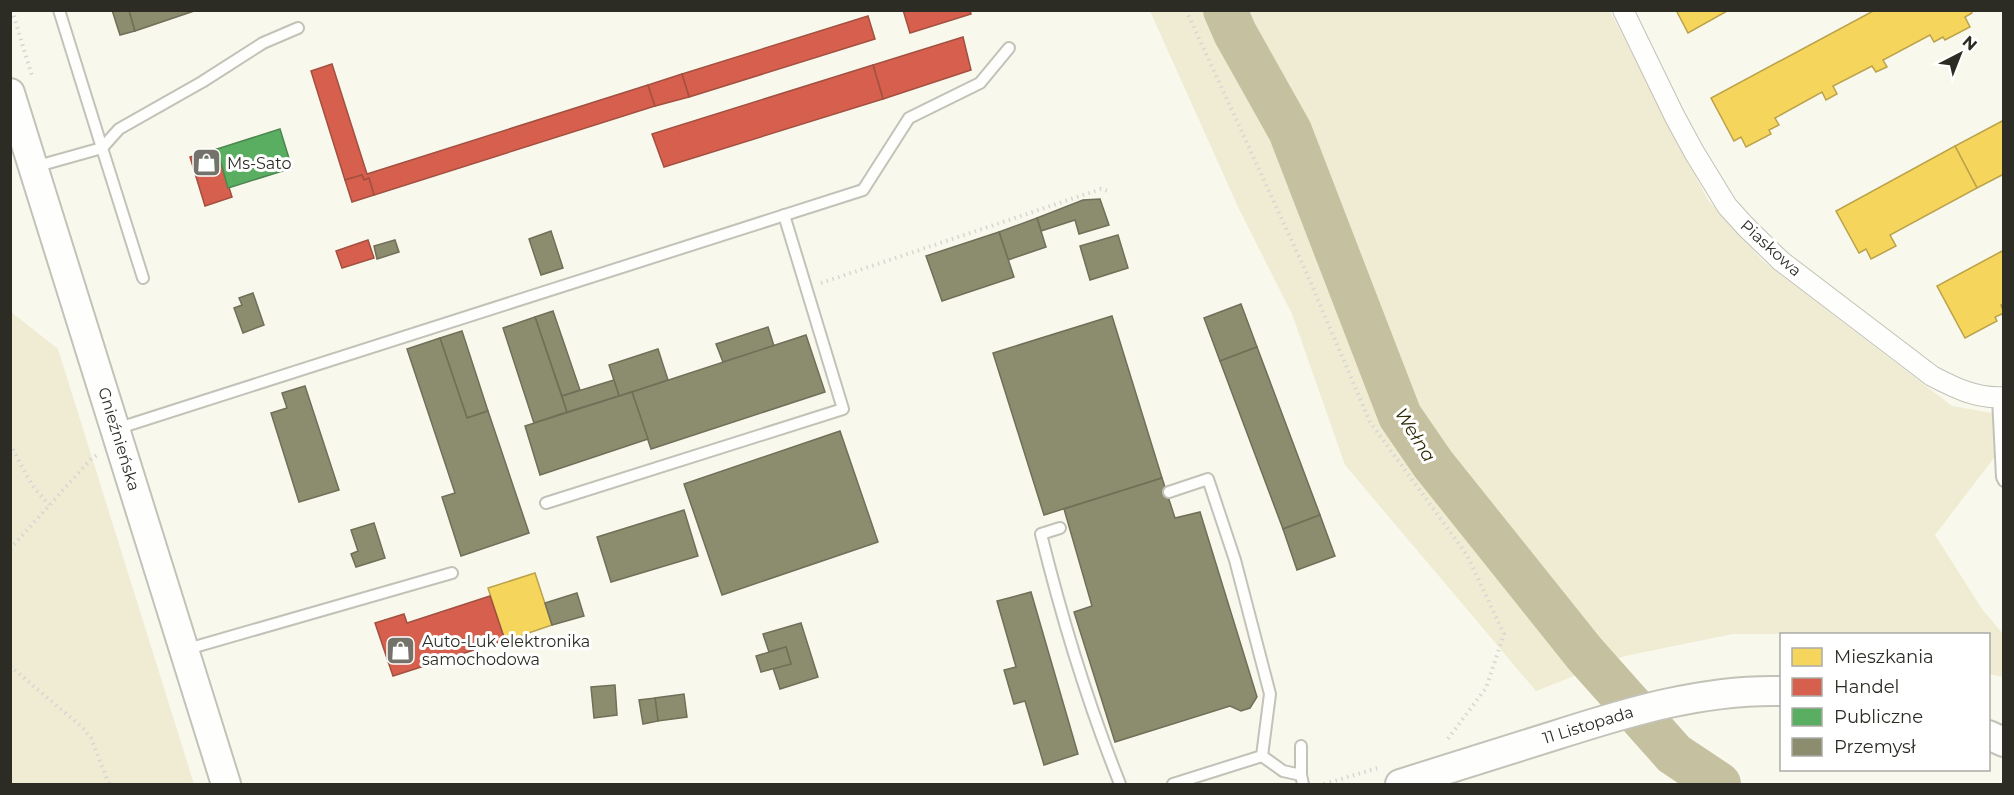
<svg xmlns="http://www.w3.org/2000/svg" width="2014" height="795" font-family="Montserrat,sans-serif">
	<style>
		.green { fill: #efecd3 }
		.homes { fill: #f6d55c; stroke: #baa24b; stroke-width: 1.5 }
		.shops { fill: #d6604d; stroke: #a35041; stroke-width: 1.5 }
		.public { fill: #5aae61; stroke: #4c874f; stroke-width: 1.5 }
		.industry { fill: #8c8c6e; stroke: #706f58; stroke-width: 1.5 }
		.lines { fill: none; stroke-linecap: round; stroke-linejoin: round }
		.river { stroke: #c5c1a0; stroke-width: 44 }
		.lane-casing { stroke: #c3c2b8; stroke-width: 14 }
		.street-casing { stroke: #c3c2b8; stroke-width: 22 }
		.secondary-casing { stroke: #c3c2b8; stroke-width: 32 }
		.path { stroke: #d7d6d2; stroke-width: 4; stroke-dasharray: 1.5 4.5; stroke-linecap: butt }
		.lane { stroke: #fefefc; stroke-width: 10 }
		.street { stroke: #fefefc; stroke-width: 20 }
		.secondary { stroke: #fefefc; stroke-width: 28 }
		.labels { text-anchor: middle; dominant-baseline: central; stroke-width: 6; stroke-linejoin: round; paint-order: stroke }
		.poi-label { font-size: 16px; fill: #2d2c24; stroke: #fff; text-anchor: start }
		.street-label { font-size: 16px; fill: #2d2c24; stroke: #fff }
		.water-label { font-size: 18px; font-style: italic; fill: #2e2a06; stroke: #fff }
	</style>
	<rect width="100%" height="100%" fill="#f9f8ec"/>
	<!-- green -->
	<g class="green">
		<polygon points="1150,11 1610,11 1708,200 1764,262 1952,406 2003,415 2003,446 1935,535 1982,609 2003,634 2003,677 1989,674 1988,634 1733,634 1625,656 1536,691 1345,465 1292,314 1239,209"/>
		<polygon points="11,312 58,349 194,784 11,784"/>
	</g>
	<!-- homes -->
	<g class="homes">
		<polygon points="1676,10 1729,10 1688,33"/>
		<polygon points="1875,10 1970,10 1972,13 1965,17 1970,27 1945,40 1943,37 1934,42 1930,35 1883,60 1887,67 1876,72 1872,66 1833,86 1837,94 1826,100 1822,92 1775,118 1779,125 1769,130 1771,134 1746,147 1741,137 1734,141 1711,98"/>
		<polygon points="2004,120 2004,174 1977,188 1955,146"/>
		<polygon points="1955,146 1977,188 1890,235 1896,246 1871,259 1866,249 1859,253 1836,211"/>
		<polygon points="2004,250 2004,303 2001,305 2004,313 1995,317 1997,321 1965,338 1937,286"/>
		<polygon points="535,573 552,625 505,641 488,588"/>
	</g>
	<!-- shops -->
	<g class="shops">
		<polygon points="903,10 970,10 971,14 910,33"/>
		<polygon points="868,16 875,39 689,97 682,74"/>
		<polygon points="963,37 971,70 883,99 873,65"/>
		<polygon points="332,64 367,174 648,85 655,106 374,195 369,178 364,180 362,175 345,180 311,71"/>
		<polygon points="873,65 883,99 664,167 652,134"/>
		<polygon points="682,74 689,97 655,106 648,85"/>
		<polygon points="217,149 232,197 205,206 190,157"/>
		<polygon points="362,175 364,180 369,178 374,195 352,202 345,180"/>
		<polygon points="368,240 374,258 342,268 336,251"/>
		<polygon points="490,596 505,640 393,676 375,623 404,614 407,623"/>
	</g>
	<!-- public -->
	<polygon class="public" points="280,129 292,168 228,188 217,149"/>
	<!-- industry -->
	<g class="industry">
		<polygon points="112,10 129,10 135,31 120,35"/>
		<polygon points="129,10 197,10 135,31"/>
		<polygon points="1100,199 1109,225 1079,234 1075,220 1041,231 1037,218 1083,200"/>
		<polygon points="1037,218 1046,247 1008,260 999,232"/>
		<polygon points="551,231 563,268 541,275 529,239"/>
		<polygon points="999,232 1014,277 942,301 926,256"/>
		<polygon points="1118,235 1128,268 1090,280 1080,246"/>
		<polygon points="395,240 399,252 377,259 374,246"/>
		<polygon points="253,293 264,325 243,333 234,308 242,305 239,298"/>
		<polygon points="1241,304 1257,347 1220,361 1204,318"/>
		<polygon points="553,311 580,390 562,396 535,317"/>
		<polygon points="1112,316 1162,478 1044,515 993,353"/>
		<polygon points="535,317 567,412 534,423 503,328"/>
		<polygon points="768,327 774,346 723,362 716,344"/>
		<polygon points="462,331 488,411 467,418 440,338"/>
		<polygon points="806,335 825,392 651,449 632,392"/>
		<polygon points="440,338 467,418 488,411 529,533 461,556 442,497 455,493 407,349"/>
		<polygon points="1257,347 1320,515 1283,529 1220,361"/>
		<polygon points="658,349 668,380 619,396 609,365"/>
		<polygon points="614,380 619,396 567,412 562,396"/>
		<polygon points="305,386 339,490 299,502 271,413 287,408 282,393"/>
		<polygon points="632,392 648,439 540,475 525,426"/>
		<polygon points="840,431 878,542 722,595 684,484"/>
		<polygon points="1162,478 1175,518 1200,512 1257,697 1250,708 1241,711 1230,706 1115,742 1074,612 1092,606 1064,509"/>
		<polygon points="684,510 698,556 611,582 597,537"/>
		<polygon points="1320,515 1335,556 1297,570 1283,529"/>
		<polygon points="374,523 385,558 356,567 351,554 358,551 351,530"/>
		<polygon points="1031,592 1078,754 1044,765 1025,701 1014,704 1004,670 1016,667 997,601"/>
		<polygon points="577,593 584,616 552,625 545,603"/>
		<polygon points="801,623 818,677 780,689 773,668 791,664 786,647 769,652 763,634"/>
		<polygon points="786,647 791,664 761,672 756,656"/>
		<polygon points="615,685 617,715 594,718 591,687"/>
		<polygon points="684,694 687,717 658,721 655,698"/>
		<polygon points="655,698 658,721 643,724 639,700"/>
	</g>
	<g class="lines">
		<!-- river -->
		<polyline class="river" points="1225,10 1235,33 1290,131 1400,416 1433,464 1585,654 1674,754 1719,784"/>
		<defs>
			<g id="lane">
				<polyline points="34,167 102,148 59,10"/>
				<polyline points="143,278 102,148 119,129 202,82 263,43 298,28"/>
				<polyline points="1998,398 2002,477 2004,481"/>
				<polyline points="116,429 863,190 909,118 980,83 1009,48"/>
				<polyline points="1169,492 1208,479 1235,560 1270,694 1262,756 1173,784"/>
				<polyline points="546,503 843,409 784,215"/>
				<path d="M1060,528L1041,534C1062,619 1088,704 1120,784"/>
				<polyline points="184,650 452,573"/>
				<polyline points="1301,746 1301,775"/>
				<polyline points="1262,756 1283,771 1301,775 1303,784"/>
			</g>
			<path id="street" d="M1623,10L1674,115L1694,152L1727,206L1746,227L1781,261L1932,376C1955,388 1977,399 2004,397"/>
			<g id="secondary">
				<polyline points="10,93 226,784"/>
				<polyline points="1988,735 2004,742"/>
				<path d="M1400,784C1451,768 1502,752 1553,736C1628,712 1702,689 1782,691"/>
			</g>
		</defs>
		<!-- lane casing -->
		<use href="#lane" class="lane-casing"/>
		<!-- street casing -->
		<use href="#street" class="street-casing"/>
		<!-- secondary casing -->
		<use href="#secondary" class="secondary-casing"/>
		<!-- path -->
		<g class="path">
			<polyline points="12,10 32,76"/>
			<polyline points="1186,10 1307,274 1370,422 1467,555 1504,634 1486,688 1447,740"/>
			<polyline points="821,283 1101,189 1108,191"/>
			<polyline points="10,444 32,485 49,505"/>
			<polyline points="10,549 92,458 98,455"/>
			<polyline points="10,666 82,727 91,738 109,784"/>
			<polyline points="1324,784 1378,768"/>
		</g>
		<!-- lane -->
		<use href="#lane" class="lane"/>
		<!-- street -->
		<use href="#street" class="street"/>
		<!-- secondary -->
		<use href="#secondary" class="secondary"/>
	</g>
	<!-- icons -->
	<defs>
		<symbol id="shop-square" viewBox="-11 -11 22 22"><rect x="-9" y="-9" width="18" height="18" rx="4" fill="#74736a" stroke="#fff"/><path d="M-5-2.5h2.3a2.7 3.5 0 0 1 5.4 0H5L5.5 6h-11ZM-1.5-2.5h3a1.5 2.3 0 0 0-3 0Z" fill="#fff"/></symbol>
	</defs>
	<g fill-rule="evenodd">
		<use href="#shop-square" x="190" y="146" width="33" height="33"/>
		<use href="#shop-square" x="384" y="634" width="33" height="33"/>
	</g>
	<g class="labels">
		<!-- poi labels -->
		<g class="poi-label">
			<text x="227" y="163">Ms-Sato</text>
			<text x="422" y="641">Auto-Luk elektronika<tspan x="422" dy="18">samochodowa</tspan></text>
		</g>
		<!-- street labels -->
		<g class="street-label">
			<text transform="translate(1771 248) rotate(42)">Piaskowa</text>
			<text transform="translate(119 439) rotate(73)">Gnieźnieńska</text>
			<text transform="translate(1588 725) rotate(-17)">11 Listopada</text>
		</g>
		<!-- water labels -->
		<g class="water-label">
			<text transform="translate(1415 435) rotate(58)">Wełna</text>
		</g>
	</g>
	<!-- border -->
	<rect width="2014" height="795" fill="none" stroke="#2d2c24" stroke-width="24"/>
	<!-- legend -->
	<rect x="1780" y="633" width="210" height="138" fill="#ffffff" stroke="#ababa7" stroke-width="1.5"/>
	<rect x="1792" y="648" width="30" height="18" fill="#f6d55c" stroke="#ababa7" stroke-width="1.5"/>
	<text x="1834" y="663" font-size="18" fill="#2d2c24">Mieszkania</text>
	<rect x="1792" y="678" width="30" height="18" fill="#d6604d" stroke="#ababa7" stroke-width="1.5"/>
	<text x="1834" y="693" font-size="18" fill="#2d2c24">Handel</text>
	<rect x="1792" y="708" width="30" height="18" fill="#5aae61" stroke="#ababa7" stroke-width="1.5"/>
	<text x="1834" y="723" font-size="18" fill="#2d2c24">Publiczne</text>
	<rect x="1792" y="738" width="30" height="18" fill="#8c8c6e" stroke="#ababa7" stroke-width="1.5"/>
	<text x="1834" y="753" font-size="18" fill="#2d2c24">Przemysł</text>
	<!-- north arrow -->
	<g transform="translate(1960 54) rotate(42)" stroke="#ffffff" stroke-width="4.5" paint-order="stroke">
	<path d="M0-4.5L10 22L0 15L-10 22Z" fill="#2d2c24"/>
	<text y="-9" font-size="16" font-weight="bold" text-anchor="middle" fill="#2d2c24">N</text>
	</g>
</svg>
